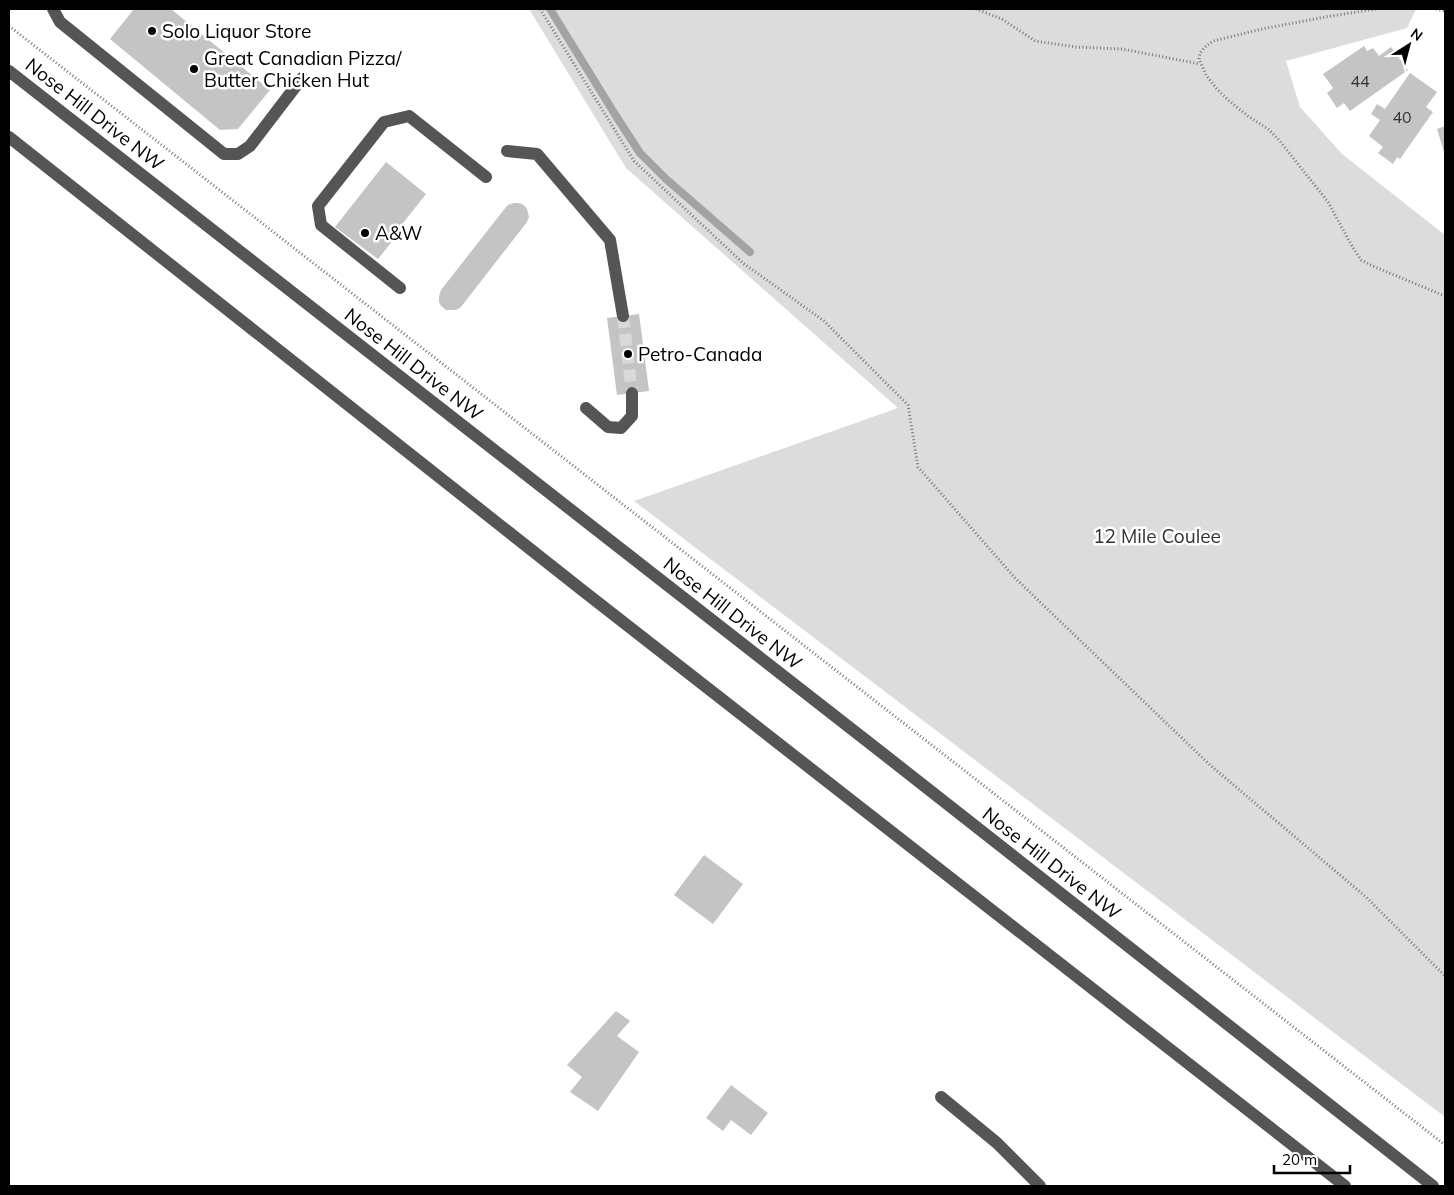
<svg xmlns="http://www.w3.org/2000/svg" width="1454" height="1195" font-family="Mulish,sans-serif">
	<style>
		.green { fill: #dcdcdc }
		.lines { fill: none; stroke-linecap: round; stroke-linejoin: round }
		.stream { stroke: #a3a3a3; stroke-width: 8 }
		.building { fill: #c4c4c4 }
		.minor-tunnel { stroke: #d9d9d9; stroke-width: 12; stroke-dasharray: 12 6; stroke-linecap: butt }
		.path { stroke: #777; stroke-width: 3; stroke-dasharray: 1 2.5; stroke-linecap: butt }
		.minor { stroke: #555; stroke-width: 12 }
		.poi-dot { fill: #000; stroke: #fff; stroke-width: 2 }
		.labels { text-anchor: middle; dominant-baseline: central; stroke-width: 5; stroke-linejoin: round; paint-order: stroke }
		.number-label { font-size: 16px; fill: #313131 }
		.poi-label { font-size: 19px; fill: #000; stroke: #fff; text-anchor: start }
		.street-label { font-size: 19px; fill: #000; stroke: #fff }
		.park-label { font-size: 19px; fill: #333; stroke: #fff }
	</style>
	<rect width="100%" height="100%" fill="#fff"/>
	<!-- green -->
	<polygon class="green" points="529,9 1416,9 1407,28 1286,61 1300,107 1342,154 1445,235 1445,1117 634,501 898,408 626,168"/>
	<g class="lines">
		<!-- stream -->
		<polyline class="stream" points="550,9 616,116 640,153 666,179 750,252"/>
	</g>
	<!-- building -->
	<g class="building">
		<polygon points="134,9 171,9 270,90 238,129 220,130 110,39"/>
		<polygon points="1364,46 1367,51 1373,48 1379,56 1391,47 1408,70 1350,111 1344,103 1337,108 1327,93 1333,88 1323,74"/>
		<polygon points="1410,73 1437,92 1426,107 1433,112 1400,159 1397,157 1393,164 1378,153 1383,147 1369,136 1380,120 1371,114 1377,104 1385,109"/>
		<polygon points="1445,126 1445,155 1437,129"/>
		<polygon points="386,162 426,194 396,232 398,234 378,259 335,227"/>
		<polygon points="514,203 519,203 524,205 527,209 529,217 527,222 461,307 456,310 446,310 441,306 439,302 439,296 441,290 506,207 508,205"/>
		<polygon points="639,314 649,391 617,395 607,318"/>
		<polygon points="704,855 743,884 713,924 674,895"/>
		<polygon points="616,1011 630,1021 617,1036 639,1052 598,1111 570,1092 582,1077 567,1065"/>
		<polygon points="731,1085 768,1113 751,1135 731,1120 723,1131 706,1118"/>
	</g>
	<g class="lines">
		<!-- minor-tunnel -->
		<polyline class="minor-tunnel" points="623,316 632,393"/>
		<!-- path -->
		<g class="path">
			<polyline points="540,9 634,161 743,263 824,321 908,405 918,467 1015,578 1210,765 1366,897 1445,976"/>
			<polyline points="976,9 1002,19 1035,41 1076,47 1122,49 1200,64"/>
			<polyline points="1376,9 1325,17 1262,29 1213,41 1205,47 1200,53 1199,59 1206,75 1216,88 1228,100 1248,116 1268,129 1279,140 1328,202 1352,246 1361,260 1375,267 1445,296"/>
			<polyline points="1436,9 1445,11"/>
			<polyline points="9,26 1445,1145"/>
		</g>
		<!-- minor -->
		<g class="minor">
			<polyline points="53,9 60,22 224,154 238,154 250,146 302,78"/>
			<polyline points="9,71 881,752 1433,1186"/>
			<polyline points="9,137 582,590 1345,1186"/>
			<polyline points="507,151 537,154 610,240 623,316"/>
			<polyline points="400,288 321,225 318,206 384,122 409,116 486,177"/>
			<polyline points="586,408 608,427 621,428 632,416 632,393"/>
			<polyline points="941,1097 997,1143 1040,1186"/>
		</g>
	</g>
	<!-- markers -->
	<g class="poi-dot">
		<circle cx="152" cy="31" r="5"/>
		<circle cx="194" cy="69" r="5"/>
		<circle cx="365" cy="233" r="5"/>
		<circle cx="628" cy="354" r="5"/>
	</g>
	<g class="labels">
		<!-- number labels -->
		<g class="number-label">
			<text x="1360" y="81">44</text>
			<text x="1402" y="117">40</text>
		</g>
		<!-- poi labels -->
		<g class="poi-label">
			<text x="162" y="31">Solo Liquor Store</text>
			<text x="204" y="58">Great Canadian Pizza/<tspan x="204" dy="22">Butter Chicken Hut</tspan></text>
			<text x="375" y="233">A&amp;W</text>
			<text x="638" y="354">Petro-Canada</text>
		</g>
		<!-- street labels -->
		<g class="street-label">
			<text transform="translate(95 114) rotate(38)">Nose Hill Drive NW</text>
			<text transform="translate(414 364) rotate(38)">Nose Hill Drive NW</text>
			<text transform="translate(733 613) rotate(38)">Nose Hill Drive NW</text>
			<text transform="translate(1052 863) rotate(38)">Nose Hill Drive NW</text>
		</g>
		<!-- park labels -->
		<g class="park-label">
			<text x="1157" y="536">12 Mile Coulee</text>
		</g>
	</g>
	<!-- border -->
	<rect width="1454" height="1195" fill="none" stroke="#000000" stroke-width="20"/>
	<!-- north arrow -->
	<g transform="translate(1409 45) rotate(36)" stroke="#ffffff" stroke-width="4" paint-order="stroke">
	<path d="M0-4L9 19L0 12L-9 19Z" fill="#000000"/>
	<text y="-8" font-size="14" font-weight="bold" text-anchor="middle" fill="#000000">N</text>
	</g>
	<!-- scale -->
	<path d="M1274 1165v8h76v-8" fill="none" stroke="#000000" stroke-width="2.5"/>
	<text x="1282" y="1165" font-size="15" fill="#000000" stroke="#ffffff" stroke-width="4" paint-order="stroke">20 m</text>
</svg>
